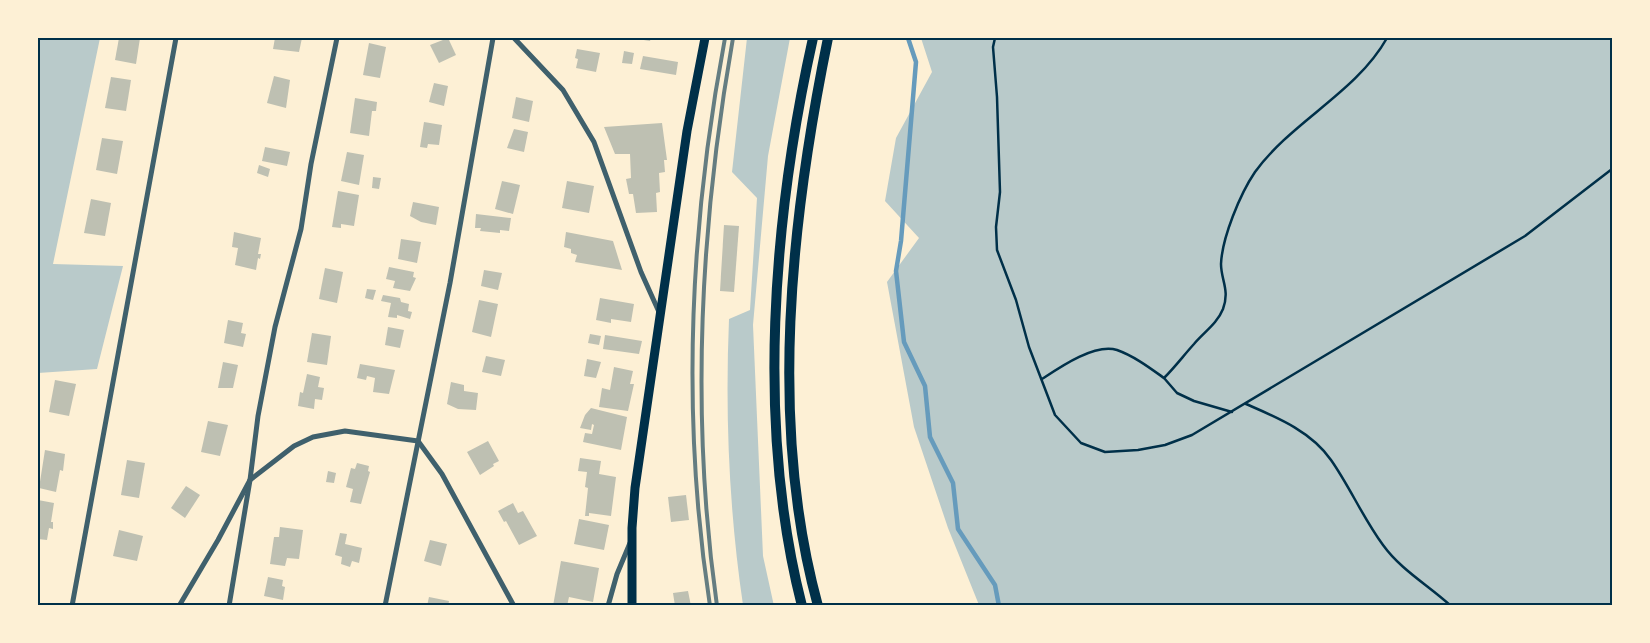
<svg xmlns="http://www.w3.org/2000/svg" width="1650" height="643" font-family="'Sofia Sans Condensed',sans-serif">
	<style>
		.green { fill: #b9caca }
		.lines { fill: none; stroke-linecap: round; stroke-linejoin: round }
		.stream { stroke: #669bbc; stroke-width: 4.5 }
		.building { fill: #bec0b2 }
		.path { stroke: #003049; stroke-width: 2.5 }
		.minor { stroke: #3f606c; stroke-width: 5 }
		.secondary { stroke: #003049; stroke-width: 9 }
		.trunk { stroke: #003049; stroke-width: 10 }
		.rail { stroke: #657d81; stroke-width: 4 }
		.neatline { fill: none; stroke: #003049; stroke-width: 2 }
	</style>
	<rect width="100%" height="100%" fill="#fdf0d5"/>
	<!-- green -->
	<g class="green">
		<polygon points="38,38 100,38 53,264 123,266 97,369 38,373"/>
		<path d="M747,38H790L768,156L753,325L763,556L774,606L743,605C729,510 725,415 729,319L750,310L757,198L732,172Z"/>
		<polygon points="921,38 1612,38 1612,605 979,605 948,528 914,427 887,282 919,238 885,201 896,138 932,72"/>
	</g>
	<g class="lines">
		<!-- stream -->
		<polyline class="stream" points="908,38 916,62 901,241 896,271 904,342 925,386 930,437 953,483 958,529 995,585 999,606"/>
	</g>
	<!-- building -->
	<g class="building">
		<polygon points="119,38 140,38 136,64 115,60"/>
		<polygon points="275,38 302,38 299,52 273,49"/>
		<polygon points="448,38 456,55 439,63 430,45"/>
		<polygon points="631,38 651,38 650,41"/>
		<polygon points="369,43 386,47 380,78 363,75"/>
		<polygon points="577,49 600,53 596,72 576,68 578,59 575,58"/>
		<polygon points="624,51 634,53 632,64 622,63"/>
		<polygon points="643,56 678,62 676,75 640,69"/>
		<polygon points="274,76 290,80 286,108 267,103"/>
		<polygon points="111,77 131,80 126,111 105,108"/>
		<polygon points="434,83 448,86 444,106 429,102"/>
		<polygon points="516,97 533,101 529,122 512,118"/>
		<polygon points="355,98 377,102 376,111 372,111 369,136 350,133"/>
		<polygon points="424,122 442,125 439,145 428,144 427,148 420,147"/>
		<polygon points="662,123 667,160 664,160 665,172 659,173 660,192 656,193 657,212 636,213 633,194 629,194 626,179 631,178 630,154 615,154 604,127"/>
		<polygon points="514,129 528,132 524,152 507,148"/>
		<polygon points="102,138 123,141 117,174 96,170"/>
		<polygon points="265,147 290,152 287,166 262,161"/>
		<polygon points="347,152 364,155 359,185 341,181"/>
		<polygon points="259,165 270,169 268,177 257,173"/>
		<polygon points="373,177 381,178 379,189 372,188"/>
		<polygon points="502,181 520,185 513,214 495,209"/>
		<polygon points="567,181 594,186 589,213 562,208"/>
		<polygon points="338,191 359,195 354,226 341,224 341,228 332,227"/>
		<polygon points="91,199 111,203 105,236 84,233"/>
		<polygon points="413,202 439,207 436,225 421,222 410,216"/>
		<polygon points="476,214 511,218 509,231 500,230 500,233 480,231 481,228 475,228"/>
		<polygon points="724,225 739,226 734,292 720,291"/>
		<polygon points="234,232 261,238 258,254 261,254 260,259 258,258 256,270 235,265 238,248 232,247"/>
		<polygon points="566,232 613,241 622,270 575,262 577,255 571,253 571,249 564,247"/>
		<polygon points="401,239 421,242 417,263 398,259"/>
		<polygon points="389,267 414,272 413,277 416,278 410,291 393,288 395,281 386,279"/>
		<polygon points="325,268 343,272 337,303 319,299"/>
		<polygon points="484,270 502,273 498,290 481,286"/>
		<polygon points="367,289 376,290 373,300 365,298"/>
		<polygon points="383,295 400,298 401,302 409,304 408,311 412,312 410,319 397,315 397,318 388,317 391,303 381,301"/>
		<polygon points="600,298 634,304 631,322 611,319 611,323 596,320"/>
		<polygon points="479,300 498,304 491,337 472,332"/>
		<polygon points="228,320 243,323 241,333 246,334 243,347 224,343"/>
		<polygon points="388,327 404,330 400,348 385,345"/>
		<polygon points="312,333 331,336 327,365 307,362"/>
		<polygon points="590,334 601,336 599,345 588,343"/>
		<polygon points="605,335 642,341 639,354 603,349"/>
		<polygon points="486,356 505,360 501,376 482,372"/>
		<polygon points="587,359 601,362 596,378 584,376"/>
		<polygon points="223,362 238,365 233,388 218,388"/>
		<polygon points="360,364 395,370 389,394 373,392 375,378 367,376 366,380 357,378"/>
		<polygon points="614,367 633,371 630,384 634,384 628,411 599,407 602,388 610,390"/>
		<polygon points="307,374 320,377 318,387 324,388 322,400 315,399 314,409 298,406 300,392 303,393"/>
		<polygon points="55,380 76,384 69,416 49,412"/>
		<polygon points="451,382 464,385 464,391 478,393 476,410 458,409 447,404"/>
		<polygon points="591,408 627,417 621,450 583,442 585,433 592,434 594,425 592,424 591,430 580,428 585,415"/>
		<polygon points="208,421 228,425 220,456 201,452"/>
		<polygon points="488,441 499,461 493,464 494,466 480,475 467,452"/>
		<polygon points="45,450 65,454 63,471 60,470 56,492 39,488"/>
		<polygon points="580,458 601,461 599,474 616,477 611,516 589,513 589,516 585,516 588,488 585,487 587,472 578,471"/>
		<polygon points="127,460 145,463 139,498 121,495"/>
		<polygon points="357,463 369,466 368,471 370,472 361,504 350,502 353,489 346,487 351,468 355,469"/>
		<polygon points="328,471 336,473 334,483 326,482"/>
		<polygon points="186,486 200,495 185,518 171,508"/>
		<polygon points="686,495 689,520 671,522 668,497"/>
		<polygon points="38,500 54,503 51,522 53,522 53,529 49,528 47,540 38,539"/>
		<polygon points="513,503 518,513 523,511 537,536 519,545 506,521 504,522 498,511"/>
		<polygon points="579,519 609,525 604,550 574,544"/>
		<polygon points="280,527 303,530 299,559 287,558 285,566 270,564 274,537 279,537"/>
		<polygon points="119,530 143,536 137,561 113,556"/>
		<polygon points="340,533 347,534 345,544 362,548 359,563 352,561 350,567 341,564 342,557 335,555"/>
		<polygon points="430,540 447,544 441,566 424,561"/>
		<polygon points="561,561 599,568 593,602 569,597 567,606 553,606"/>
		<polygon points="268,577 283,580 282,586 285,587 283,600 264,596"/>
		<polygon points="688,591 691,606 675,606 673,593"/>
		<polygon points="429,597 449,601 448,606 427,606"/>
	</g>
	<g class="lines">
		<!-- path -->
		<g class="path">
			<polyline points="995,38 993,47 997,97 1000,192 996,227 997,250 1016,300 1029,347 1055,415 1081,443 1105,452 1138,450 1165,445 1192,435 1525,236 1612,169"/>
			<path d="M1042,379C1060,367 1095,343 1117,350C1134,356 1150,368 1164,378"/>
			<path d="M1246,404C1276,417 1311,431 1331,460C1350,487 1363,518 1383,545C1401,570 1428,585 1451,606"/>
			<path d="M1232,412L1194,401L1177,393L1164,378C1175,367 1184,355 1194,344C1204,332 1217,324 1223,309C1230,290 1221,280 1221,264C1222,238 1240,194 1255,172C1292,121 1356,93 1387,38"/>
		</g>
		<!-- minor -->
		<g class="minor">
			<polyline points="514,38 563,90 594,142 641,272 659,312"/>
			<polyline points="72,606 176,38"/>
			<polyline points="179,606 218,540 250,480 294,446 313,437 345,431 418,441 442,474 514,606"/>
			<polyline points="229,606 250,480 258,416 275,327 301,229 311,164 337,38"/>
			<polyline points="385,606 450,283 493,38"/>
			<polyline points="608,606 617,574 630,543"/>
		</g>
		<!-- secondary -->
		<polyline class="secondary" points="632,606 632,528 635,488 687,131 705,38"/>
		<!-- trunk -->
		<g class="trunk">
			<path d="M802,606C756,427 773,217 813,38"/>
			<path d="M818,606C768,424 791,219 828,38"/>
		</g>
		<!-- rail -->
		<g class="rail">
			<path d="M710,606C681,418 690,224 725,38"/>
			<path d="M717,606C690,416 700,225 733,38"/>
		</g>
	</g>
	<!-- border -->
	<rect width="1650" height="643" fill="none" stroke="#fdf0d5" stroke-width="78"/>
	<rect x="39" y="39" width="1572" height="565" class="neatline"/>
</svg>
